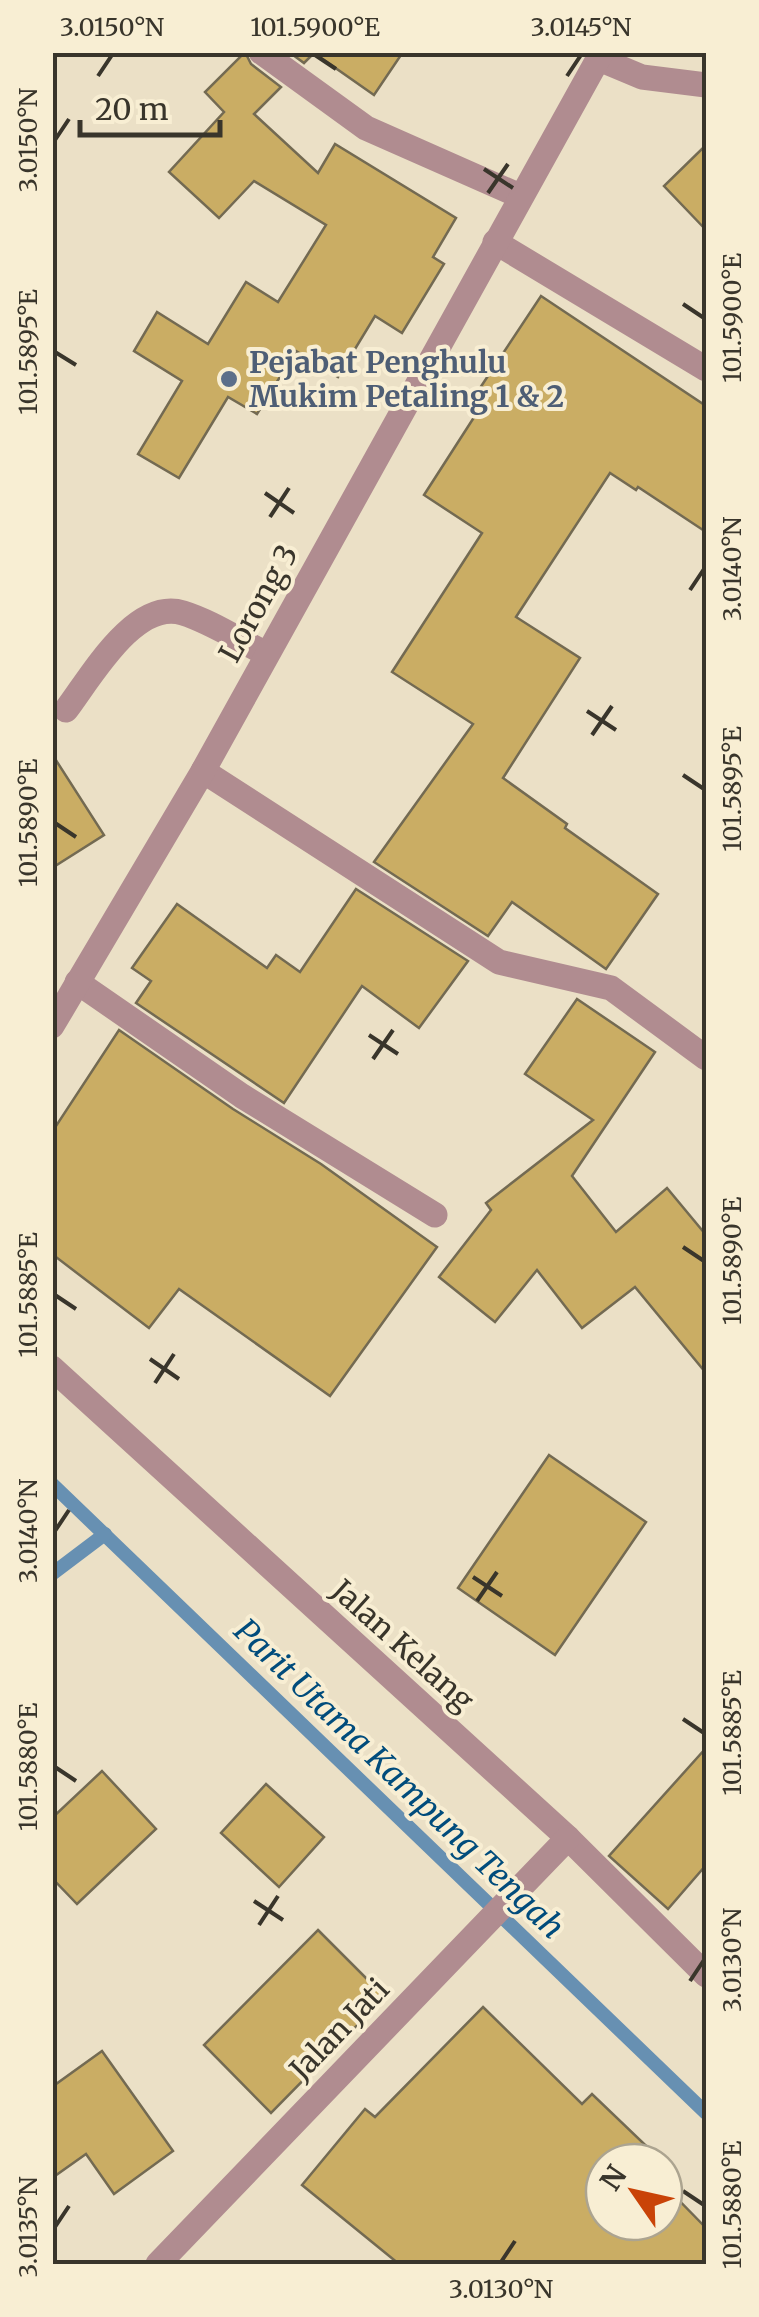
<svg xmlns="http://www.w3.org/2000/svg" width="759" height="2317" font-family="Merriweather,serif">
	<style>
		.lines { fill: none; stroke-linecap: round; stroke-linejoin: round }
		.stream { stroke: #6790b2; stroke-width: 14 }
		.building { fill: #caad64; stroke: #736a52; stroke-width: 2.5 }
		.minor { stroke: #b08c90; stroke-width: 25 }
		.ticks { fill: none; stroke: #39352b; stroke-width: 4 }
		.service-dot { fill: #5c6f8a; stroke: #f8eed3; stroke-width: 4 }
		.labels { text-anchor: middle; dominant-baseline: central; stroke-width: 8; stroke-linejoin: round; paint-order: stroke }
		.service-label { font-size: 30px; font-weight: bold; fill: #4e5e75; stroke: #f8eed3; text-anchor: start }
		.street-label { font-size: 30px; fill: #39352b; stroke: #f8eed3 }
		.water-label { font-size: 32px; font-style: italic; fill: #014c7c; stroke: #f8eed3 }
		.neatline { fill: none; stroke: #39352b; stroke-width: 4 }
		.ticks-label { font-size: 25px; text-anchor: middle; fill: #39352b }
	</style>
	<rect width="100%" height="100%" fill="#ebe0c6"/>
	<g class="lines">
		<!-- stream -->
		<g class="stream">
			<polyline points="52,1484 706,2113"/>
			<polyline points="52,1574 105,1534"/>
		</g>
	</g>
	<!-- building -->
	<g class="building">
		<polygon points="245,52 251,64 281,87 254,114 318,173 335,144 456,218 433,257 444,264 402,333 375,316 338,377 296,351 257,414 228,397 179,478 138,454 182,381 134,351 157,312 208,344 246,282 278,302 326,225 254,181 219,218 169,172 224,112 205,92"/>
		<polygon points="289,52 403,52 374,95 314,53 304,63"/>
		<polygon points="706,145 706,230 664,186"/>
		<polygon points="541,296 706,406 706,532 638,487 636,490 610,473 516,617 580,658 503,778 567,824 565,828 658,894 606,969 512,902 488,936 374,862 473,724 392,672 482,533 424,495 489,394 480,388"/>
		<polygon points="52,754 104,835 52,868"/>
		<polygon points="356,889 468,961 419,1028 362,986 284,1103 136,1003 151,981 132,968 177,904 267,968 276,955 300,972"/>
		<polygon points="577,999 655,1052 572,1176 616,1232 667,1188 706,1235 706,1373 635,1287 582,1328 537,1270 495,1322 439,1277 491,1210 486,1203 593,1120 525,1074"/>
		<polygon points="119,1030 233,1109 321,1164 437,1247 330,1396 179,1289 149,1328 52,1254 52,1132"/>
		<polygon points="549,1455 646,1522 555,1655 458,1588"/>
		<polygon points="706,1748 706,1865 668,1909 609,1856"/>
		<polygon points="102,1771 156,1829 77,1904 52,1878 52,1818"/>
		<polygon points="266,1784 324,1837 279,1887 221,1833"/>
		<polygon points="318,1930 385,1997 271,2113 204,2045"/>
		<polygon points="483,2007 582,2104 592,2094 663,2162 604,2162 604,2222 664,2222 664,2185 706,2228 706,2264 399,2264 302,2185 365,2109 375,2117"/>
		<polygon points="102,2051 173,2151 114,2194 86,2154 52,2178 52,2087"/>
	</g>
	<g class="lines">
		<!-- minor -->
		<g class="minor">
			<polyline points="261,52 366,128 520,196"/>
			<polyline points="599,59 642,77 706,85"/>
			<polyline points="495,242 706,369"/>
			<path d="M66,710C91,677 135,598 183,613C212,622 240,641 267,654"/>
			<polyline points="203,771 499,962 611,988 706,1058"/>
			<polyline points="77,982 242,1096 435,1215"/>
			<polyline points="52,1026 203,771 602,52"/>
			<polyline points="52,1368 568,1838 706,1975"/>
			<polyline points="158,2264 568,1838"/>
		</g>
	</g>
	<!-- ticks -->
	<path class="ticks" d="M315,55L336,69M98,76L112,55M567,76L581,55M55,140L69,119M484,169L513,188M488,193L508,164M683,304L704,318M55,352L76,365M265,493L294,513M270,517L289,488M690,590L704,569M587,711L616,730M592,735L612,706M683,775L704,789M55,823L76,837M369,1035L398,1054M373,1059L393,1030M683,1247L704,1261M55,1295L76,1309M150,1359L179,1379M155,1383L174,1354M55,1531L69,1510M473,1577L502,1596M477,1601L497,1572M683,1719L704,1733M55,1767L76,1781M254,1901L283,1920M259,1925L278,1896M690,1981L704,1960M683,2191L704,2205M55,2227L69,2206M501,2262L515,2241"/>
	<!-- markers -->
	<circle class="service-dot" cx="229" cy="379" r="10"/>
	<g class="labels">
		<!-- service labels -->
		<g class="service-label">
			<text x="249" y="362">Pejabat Penghulu<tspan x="249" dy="34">Mukim Petaling 1 &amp; 2</tspan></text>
		</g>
		<!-- street labels -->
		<g class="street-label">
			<text transform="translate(258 603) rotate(-61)">Lorong 3</text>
			<text transform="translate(403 1645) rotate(42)">Jalan Kelang</text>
			<text transform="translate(339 2029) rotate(-46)">Jalan Jati</text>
		</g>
		<!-- water labels -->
		<g class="water-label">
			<text transform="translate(399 1779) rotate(44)">Parit Utama Kampung Tengah</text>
		</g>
	</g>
	<!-- border -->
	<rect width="759" height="2317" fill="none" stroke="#f8eed3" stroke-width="110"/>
	<!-- north arrow -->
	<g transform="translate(634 2192) rotate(304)"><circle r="48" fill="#f8eed3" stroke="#aca490" stroke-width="2.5"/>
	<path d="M0-8L18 38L0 25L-18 38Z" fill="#c94307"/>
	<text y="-15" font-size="28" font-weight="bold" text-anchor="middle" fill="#39352b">N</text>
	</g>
	<!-- scale -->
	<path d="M80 120v15h140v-15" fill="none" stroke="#39352b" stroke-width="5"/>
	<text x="95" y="120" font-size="30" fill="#39352b" stroke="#f8eed3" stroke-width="8" paint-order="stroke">20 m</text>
	<rect x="55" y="55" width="649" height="2207" class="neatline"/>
	<g class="ticks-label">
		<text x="112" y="36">3.0150°N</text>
		<text x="315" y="36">101.5900°E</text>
		<text x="581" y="36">3.0145°N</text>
		<text transform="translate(28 140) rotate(-90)" y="9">3.0150°N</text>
		<text transform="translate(732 318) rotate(-90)" y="9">101.5900°E</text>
		<text transform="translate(28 352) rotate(-90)" y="9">101.5895°E</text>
		<text transform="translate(732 569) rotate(-90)" y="9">3.0140°N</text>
		<text transform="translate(732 789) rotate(-90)" y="9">101.5895°E</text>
		<text transform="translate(28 823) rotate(-90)" y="9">101.5890°E</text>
		<text transform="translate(732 1261) rotate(-90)" y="9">101.5890°E</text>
		<text transform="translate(28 1295) rotate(-90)" y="9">101.5885°E</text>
		<text transform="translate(28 1531) rotate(-90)" y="9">3.0140°N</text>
		<text transform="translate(732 1733) rotate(-90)" y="9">101.5885°E</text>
		<text transform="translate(28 1767) rotate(-90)" y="9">101.5880°E</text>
		<text transform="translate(732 1960) rotate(-90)" y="9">3.0130°N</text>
		<text transform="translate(732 2205) rotate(-90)" y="9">101.5880°E</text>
		<text transform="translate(28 2227) rotate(-90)" y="9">3.0135°N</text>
		<text x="501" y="2298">3.0130°N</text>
	</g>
</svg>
